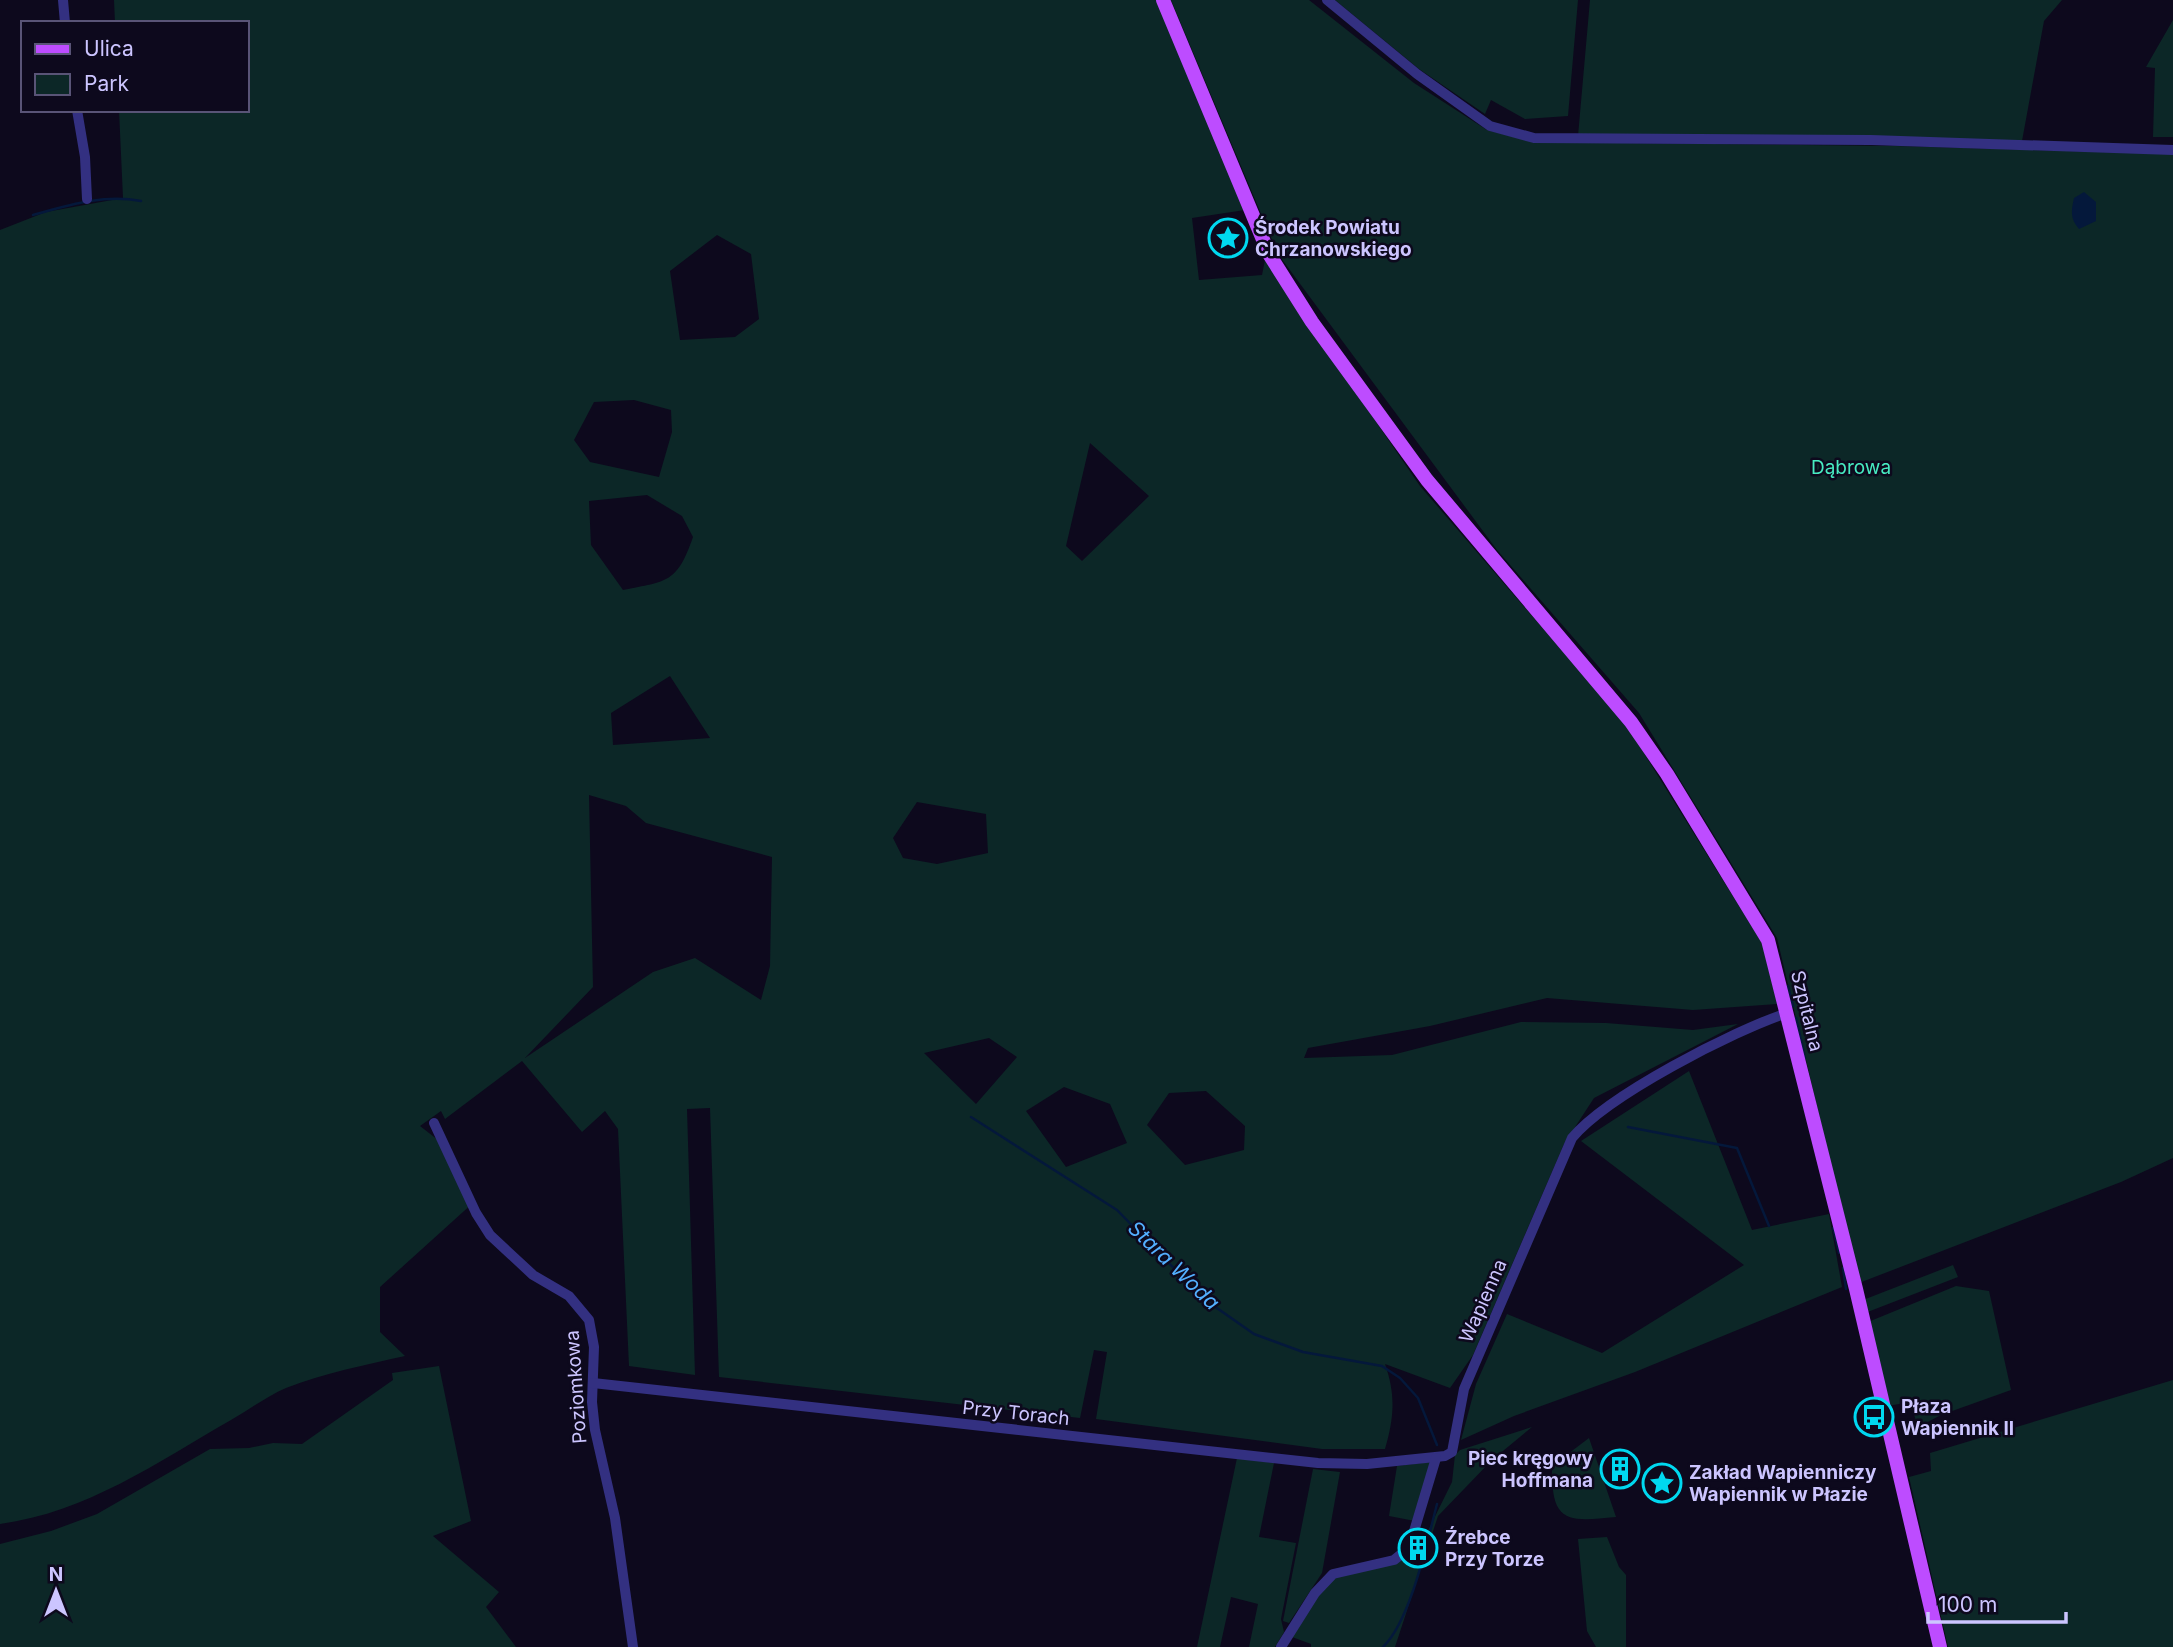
<svg xmlns="http://www.w3.org/2000/svg" width="2173" height="1647" font-family="Inter,sans-serif">
	<style>
		.green { fill: #0c2727; fill-rule: evenodd }
		.water { fill: #04183b }
		.lines { fill: none; stroke-linecap: round; stroke-linejoin: round }
		.stream { stroke: #04183b; stroke-width: 2.5 }
		.minor { stroke: #333081; stroke-width: 10 }
		.major { stroke: #bd4cff; stroke-width: 14 }
		.labels { text-anchor: middle; dominant-baseline: central; stroke-width: 5; stroke-linejoin: round; paint-order: stroke }
		.poi-label { font-size: 19px; font-weight: bold; fill: #ccc5ff; stroke: #0d091d; text-anchor: start }
		.park-label { font-size: 19px; fill: #47eac1; stroke: #0d091d }
		.street-label { font-size: 19px; fill: #ccc5ff; stroke: #0d091d }
		.water-label { font-size: 21px; font-style: italic; fill: #53afff; stroke: #0d091d }
	</style>
	<rect width="100%" height="100%" fill="#0d091d"/>
	<!-- green -->
	<g class="green">
		<path d="M114,0H1158L1245,210L1192,218L1199,280L1262,275L1265,260L1420,486L1627,726L1762,943L1777,1004L1693,1010L1547,998L1430,1026L1308,1048L1304,1058L1392,1055L1521,1022L1606,1023L1693,1030L1738,1024L1594,1098L1564,1144L1473,1355L1450,1388L1385,1364C1396,1395 1394,1418 1385,1449H1322L1096,1419L1107,1352L1094,1350L1080,1418L719,1377L710,1108L687,1109L695,1375L629,1366L618,1129L605,1111L582,1132L522,1061L445,1119L441,1111L420,1126L438,1140L474,1202L380,1287V1332L405,1356C365,1365 324,1373 286,1388C267,1396 249,1410 231,1420C156,1463 87,1512 0,1524V230L46,212L123,198L119,110H247V23H115ZM717,235L751,254L759,319L735,337L680,340L670,271ZM634,400L671,410L672,432L659,477L590,462L574,440L594,402ZM1090,443L1149,496L1082,561L1066,546ZM647,495L682,516L693,537C677,583 668,581 623,590L591,545L589,501ZM670,676L710,738L613,745L611,713ZM589,795L626,806L646,823L772,857L770,966L761,1000L695,958L653,972L525,1058L593,987ZM917,802L986,814L988,853L937,864L903,858L893,838ZM989,1038L1017,1057L976,1104L924,1053ZM1064,1087L1110,1104L1127,1143L1066,1167L1026,1111ZM1206,1091L1245,1126L1244,1150L1185,1165L1147,1125L1169,1093Z"/>
		<polygon points="1171,0 1309,0 1414,83 1487,130 1533,142 1896,146 2173,154 2173,1158 2121,1182 1859,1283 1777,938 1639,713 1497,550 1278,254"/>
		<polygon points="1335,0 1578,0 1568,116 1525,119 1491,100 1485,114 1419,69"/>
		<polygon points="1590,0 2062,0 2044,21 2022,141 1578,136"/>
		<polygon points="2173,20 2173,137 2153,137 2155,68 2146,67"/>
		<polygon points="1689,1071 1752,1230 1829,1214 1842,1287 1635,1372 1514,1416 1461,1440 1476,1384 1507,1314 1602,1353 1744,1265 1581,1141"/>
		<polygon points="1953,1265 1958,1277 1865,1313 1863,1300"/>
		<polygon points="1956,1286 1989,1291 2011,1390 1941,1415 1918,1427 1910,1402 1888,1406 1868,1322"/>
		<polygon points="439,1366 471,1521 433,1536 499,1592 486,1607 516,1647 0,1647 0,1544 51,1531 97,1514 210,1449 249,1448 273,1443 302,1444 393,1380 392,1373"/>
		<polygon points="2173,1380 2173,1647 1948,1647 1909,1477 1931,1471 1930,1453"/>
		<path d="M1532,1427L1492,1460L1438,1516L1395,1647H1311V1644L1292,1637C1303,1618 1316,1586 1337,1577C1376,1559 1384,1582 1418,1541L1412,1563L1452,1482L1455,1455L1460,1450Z"/>
		<path d="M1589,1438L1616,1517C1566,1522 1551,1523 1552,1466Z"/>
		<polygon points="1237,1458 1274,1463 1259,1537 1296,1543 1281,1619 1284,1632 1275,1647 1249,1647 1258,1604 1231,1597 1220,1647 1197,1647"/>
		<polygon points="1430,1462 1415,1521 1389,1516 1397,1466"/>
		<polygon points="1313,1469 1340,1472 1322,1573 1289,1623 1283,1621"/>
		<polygon points="1607,1537 1619,1567 1626,1575 1626,1647 1596,1647 1587,1631 1578,1539"/>
	</g>
	<!-- water -->
	<path class="water" d="M2084,192L2096,202V221L2079,229C2070,219 2071,211 2074,198Z"/>
	<g class="lines">
		<!-- stream -->
		<g class="stream">
			<path d="M33,215C69,205 103,194 141,201"/>
			<polyline points="1788,986 1793,1006"/>
			<polyline points="1796,1018 1805,1058"/>
			<polyline points="971,1117 1117,1210 1204,1299 1254,1334 1303,1352 1382,1366 1400,1378 1418,1398 1437,1445"/>
			<polyline points="1628,1127 1737,1148 1769,1226"/>
			<polyline points="1833,1228 1839,1253"/>
			<polyline points="1843,1268 1846,1289"/>
			<path d="M1383,1647C1411,1620 1427,1542 1437,1504"/>
		</g>
		<!-- minor -->
		<g class="minor">
			<polyline points="63,0 65,23"/>
			<polyline points="1327,0 1417,74 1490,126 1534,138 1871,140 2173,150"/>
			<polyline points="77,110 85,157 87,199"/>
			<polyline points="434,1123 476,1213 490,1235 533,1275 569,1296 589,1320 594,1347 592,1402 595,1430 615,1518 633,1647"/>
			<path d="M593,1383L1318,1463L1367,1464L1445,1456L1452,1452L1464,1389L1572,1138C1608,1095 1733,1031 1787,1013"/>
			<polyline points="1281,1647 1315,1593 1333,1574 1394,1560 1409,1548 1436,1458"/>
		</g>
		<!-- major -->
		<polyline class="major" points="1163,0 1269,254 1312,322 1427,480 1631,722 1667,774 1768,940 1856,1289 1940,1647"/>
	</g>
	<!-- icons -->
	<defs>
		<symbol id="sight-ring" viewBox="-11 -11 22 22"><circle r="9.5" fill="#0d091d" stroke="#00d8f0" stroke-width="1.5"/><path d="M0-6L1.8-2.2L6-1.7L2.9 1.2L3.7 5.4L0 3.3L-3.7 5.4L-2.9 1.2L-6-1.7L-1.8-2.2Z" fill="#00d8f0"/></symbol>
		<symbol id="bus-ring" viewBox="-11 -11 22 22"><circle r="9.5" fill="#0d091d" stroke="#00d8f0" stroke-width="1.5"/><path d="M-5-6H5V4H4V6H2V4H-2V6H-4V4H-5ZM-3.5-4V0h7V-4ZM-3.5 1.2v1.5H-2V1.2ZM2 1.2v1.5H3.5V1.2Z" fill="#00d8f0"/></symbol>
		<symbol id="building-ring" viewBox="-11 -11 22 22"><circle r="9.5" fill="#0d091d" stroke="#00d8f0" stroke-width="1.5"/><path d="M-4-6H4V6H1V3H-1V6H-4ZM-2.5-4.3h1.7v1.8h-1.7ZM.8-4.3h1.7v1.8H.8ZM-2.5-1h1.7V.8h-1.7ZM.8-1h1.7V.8H.8Z" fill="#00d8f0"/></symbol>
	</defs>
	<g fill-rule="evenodd">
		<use href="#sight-ring" x="1206" y="216" width="44" height="44"/>
		<use href="#bus-ring" x="1852" y="1395" width="44" height="44"/>
		<use href="#building-ring" x="1598" y="1447" width="44" height="44"/>
		<use href="#sight-ring" x="1640" y="1461" width="44" height="44"/>
		<use href="#building-ring" x="1396" y="1526" width="44" height="44"/>
	</g>
	<g class="labels">
		<!-- poi labels -->
		<g class="poi-label">
			<text x="1255" y="227">Środek Powiatu<tspan x="1255" dy="22">Chrzanowskiego</tspan></text>
			<text x="1901" y="1406">Płaza<tspan x="1901" dy="22">Wapiennik II</tspan></text>
			<text x="1593" y="1458" text-anchor="end">Piec kręgowy<tspan x="1593" dy="22">Hoffmana</tspan></text>
			<text x="1689" y="1472">Zakład Wapienniczy<tspan x="1689" dy="22">Wapiennik w Płazie</tspan></text>
			<text x="1445" y="1537">Źrebce<tspan x="1445" dy="22">Przy Torze</tspan></text>
		</g>
		<!-- park labels -->
		<g class="park-label">
			<text x="1851" y="467">Dąbrowa</text>
		</g>
		<!-- street labels -->
		<g class="street-label">
			<text transform="translate(1807 1011) rotate(76)">Szpitalna</text>
			<text transform="translate(1483 1301) rotate(-66)">Wapienna</text>
			<text transform="translate(576 1387) rotate(-94)">Poziomkowa</text>
			<text transform="translate(1016 1413) rotate(6)">Przy Torach</text>
		</g>
		<!-- water labels -->
		<g class="water-label">
			<text transform="translate(1174 1265) rotate(44)">Stara Woda</text>
		</g>
	</g>
	<!-- legend -->
	<rect x="21" y="21" width="228" height="91" fill="#0d091d" stroke="#595477" stroke-width="2"/>
	<rect x="35" y="44" width="35" height="10" fill="#bd4cff" stroke="#595477" stroke-width="2"/>
	<text x="84" y="56" font-size="21" fill="#ccc5ff">Ulica</text>
	<rect x="35" y="74" width="35" height="21" fill="#0c2727" stroke="#595477" stroke-width="2"/>
	<text x="84" y="91" font-size="21" fill="#ccc5ff">Park</text>
	<!-- north arrow -->
	<g transform="translate(56 1591)" stroke="#0d091d" stroke-width="5" paint-order="stroke">
	<path d="M0-5L12 26L0 18L-12 26Z" fill="#ccc5ff"/>
	<text y="-10" font-size="19" font-weight="bold" text-anchor="middle" fill="#ccc5ff">N</text>
	</g>
	<!-- scale -->
	<path d="M1928 1612v10h138v-10" fill="none" stroke="#ccc5ff" stroke-width="3.5"/>
	<text x="1938" y="1612" font-size="21" fill="#ccc5ff" stroke="#0d091d" stroke-width="5" paint-order="stroke">100 m</text>
</svg>
